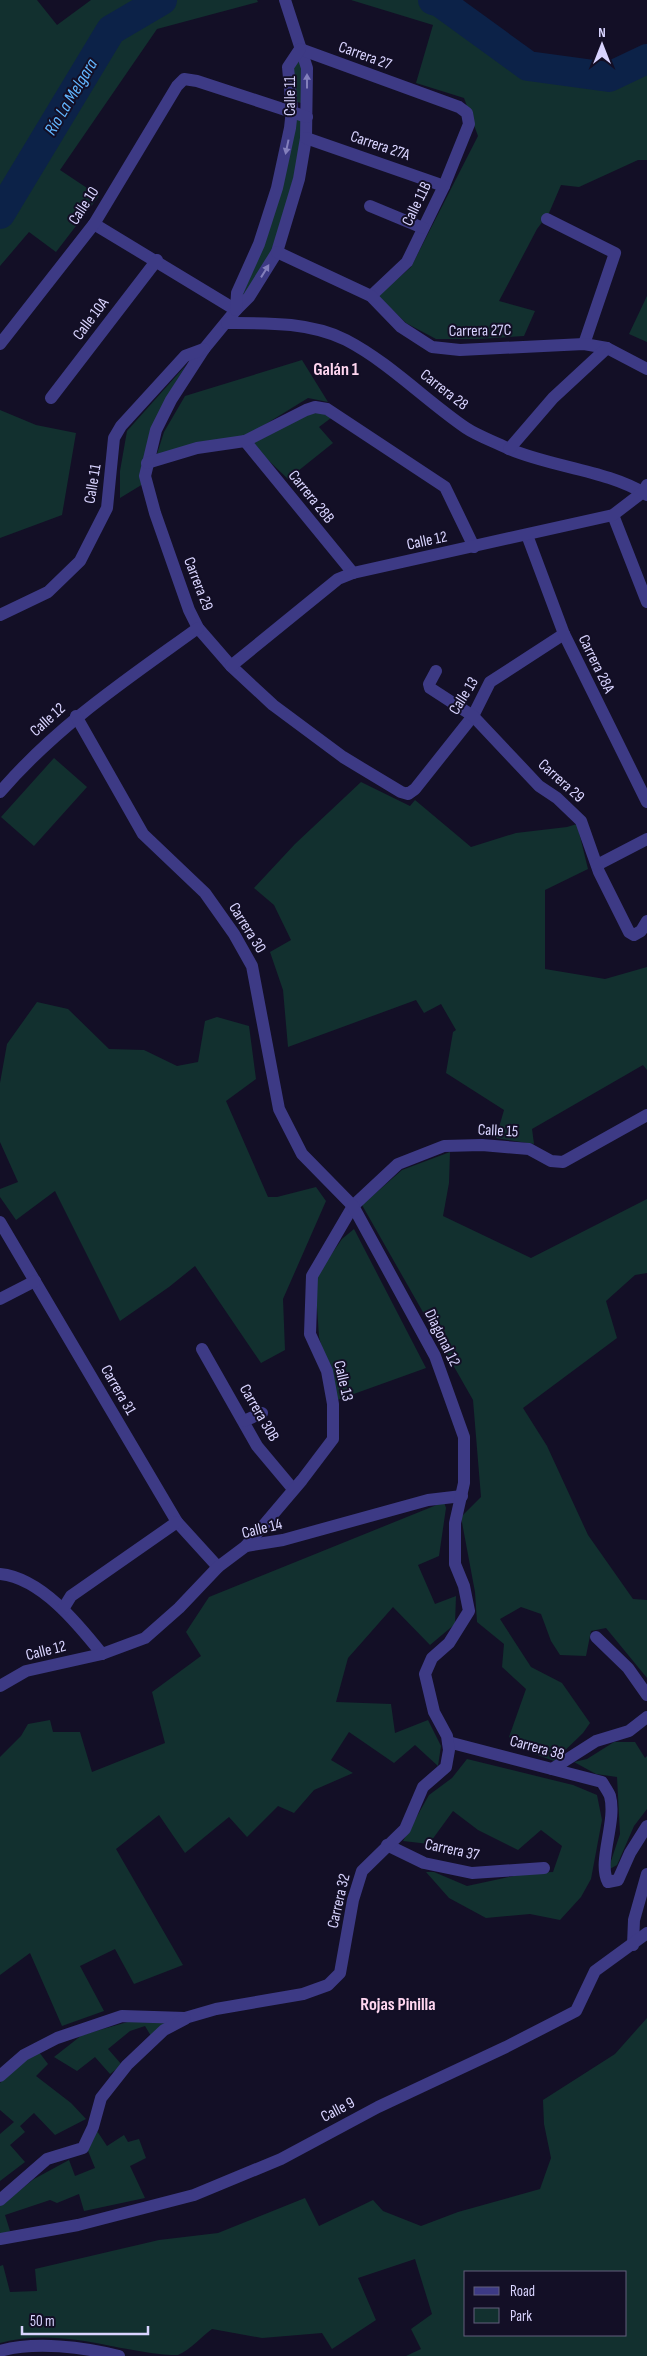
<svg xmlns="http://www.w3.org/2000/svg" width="647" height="2356" font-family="'Sofia Sans Condensed',sans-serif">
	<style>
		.green { fill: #12302f; fill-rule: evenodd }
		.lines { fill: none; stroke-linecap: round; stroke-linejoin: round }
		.river { stroke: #0c2248; stroke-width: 30 }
		.minor { stroke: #3d3a85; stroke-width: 12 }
		.oneway { fill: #837fbc }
		.labels { text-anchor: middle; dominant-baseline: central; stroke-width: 4; stroke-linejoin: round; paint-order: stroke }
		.street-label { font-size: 16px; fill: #d9d4ff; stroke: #130f26 }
		.water-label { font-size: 18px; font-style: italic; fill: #62b6ff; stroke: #130f26 }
		.neighbourhood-label { font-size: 18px; font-weight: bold; fill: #ffd6f0; stroke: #130f26 }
	</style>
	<rect width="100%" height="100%" fill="#130f26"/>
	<!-- green -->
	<g class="green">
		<polygon points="0,0 37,0 57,25 91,0 257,0 258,2 157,29 60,170 99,196 56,252 29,232 0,266"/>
		<polygon points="351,0 418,0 437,5 529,76 608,86 647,68 647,160 638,160 579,187 561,185 549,213 537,229 499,301 535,311 524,336 479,339 436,339 406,323 378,296 411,267 478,136 464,98 416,83 433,25"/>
		<polygon points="293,57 304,58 305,104 293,101"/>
		<polygon points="295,114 305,116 293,184 275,243 242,307 236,302"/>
		<polygon points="647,296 647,342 629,334"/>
		<polygon points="302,360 328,402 308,398 240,440 156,457 164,432 185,396"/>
		<path d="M186,365C160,409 143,431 143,484L120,498V471L127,431Z"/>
		<polygon points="0,410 36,425 76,433 62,515 0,538"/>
		<polygon points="312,410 324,412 331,418 319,427 333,443 288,479 251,444"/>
		<polygon points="54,758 87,787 34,846 1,817"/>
		<polygon points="361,782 410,806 415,800 471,847 516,833 567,827 577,824 588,869 545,890 545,969 605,979 647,967 647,1070 643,1065 532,1129 534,1144 496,1138 504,1110 446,1073 453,1032 456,1030 441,1004 424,1013 416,1000 288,1047 283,990 270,952 291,940 274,905 254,888 295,844"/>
		<polygon points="37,1002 68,1009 109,1049 144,1050 177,1066 198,1062 205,1021 217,1017 249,1026 256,1079 226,1101 268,1197 277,1197 316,1187 326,1201 283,1299 285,1350 261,1363 195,1266 169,1287 120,1321 55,1191 16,1220 0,1197 0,1189 18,1182 0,1142 0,1083 7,1044"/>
		<polygon points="450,1152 449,1183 443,1216 531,1258 647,1199 647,1273 635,1275 606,1301 617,1338 523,1408 547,1446 588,1535 633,1599 647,1600 647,1678 606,1628 591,1631 586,1656 560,1655 551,1641 541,1614 521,1607 500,1619 531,1667 562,1683 590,1723 583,1733 554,1761 532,1753 509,1737 526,1689 502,1667 504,1644 477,1622 475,1592 461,1517 481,1497 473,1400 362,1205 402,1170"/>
		<polygon points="354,1229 426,1368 337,1400 319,1337 315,1278 342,1239"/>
		<polygon points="444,1502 446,1508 439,1556 418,1565 435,1604 456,1596 455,1624 430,1645 393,1607 348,1658 336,1702 391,1704 395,1733 428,1720 441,1746 438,1766 415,1745 394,1763 349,1732 331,1760 353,1773 314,1790 294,1813 278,1806 247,1837 229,1817 185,1853 159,1815 116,1849 183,1965 134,1984 115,1949 80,1966 104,2011 62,2026 30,1953 0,1975 0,1757 21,1736 28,1724 50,1720 53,1732 80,1732 92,1772 165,1743 152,1692 201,1656 186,1632 209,1597"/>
		<polygon points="614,1742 635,1742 645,1758 647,1756 647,1809 634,1826 617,1865 608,1870 620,1834 617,1777 596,1774 574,1762 587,1759"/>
		<polygon points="467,1759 573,1785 597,1795 602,1820 591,1879 581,1897 560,1920 530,1914 486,1918 449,1898 426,1872 434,1872 467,1886 528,1873 553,1872 562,1846 541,1830 518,1850 478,1830 453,1811 429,1844 403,1841 429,1795 452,1778"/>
		<path d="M647,2018V2356H406L421,2349L411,2329L432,2314L415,2259L358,2278L376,2320L332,2349L322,2333L262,2338L212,2329C201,2337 190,2350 178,2355C162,2356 127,2349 111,2346C75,2338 35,2333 0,2343V2266L3,2265L10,2292L37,2291L35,2269L159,2240L218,2233L305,2198L319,2226L373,2200L383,2211L421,2226L458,2212L540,2189L551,2158L544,2124L543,2100L615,2054ZM626,2272V2335H466V2272Z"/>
		<polygon points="138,2019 175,2021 151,2036 145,2026 130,2031 108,2049 122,2065 110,2074 95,2057 77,2071 54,2057 82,2035"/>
		<polygon points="39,2052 48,2064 36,2076 71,2103 86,2119 55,2135 34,2113 20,2126 25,2132 10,2145 25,2162 0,2181 0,2134 14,2122 0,2110 0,2083 26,2057"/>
		<polygon points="97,2131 107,2146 124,2135 128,2142 139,2139 146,2158 130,2166 145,2198 84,2211 79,2194 57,2203 50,2200 5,2215 10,2231 0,2235 0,2206 34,2179 69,2160 75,2176 95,2168 86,2146"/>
	</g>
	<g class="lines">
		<!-- river -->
		<g class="river">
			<polyline points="433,0 440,2 528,66 609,77 647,59"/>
			<polyline points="0,214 111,30 162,0"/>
		</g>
		<!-- minor -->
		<g class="minor">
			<polyline points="285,0 307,68 306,138 299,179 277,252 249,297 236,310 204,349 171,400 156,430 145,476 155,513 189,610 198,628 231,666 273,705 343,757 401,792 408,794 415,789 473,716 490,682 564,634"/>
			<polyline points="300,49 459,107 467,113 469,124 444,186 407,262 371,296"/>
			<polyline points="306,138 444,186"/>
			<polyline points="370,206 423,228"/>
			<polyline points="547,219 615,253 584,344"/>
			<polyline points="94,224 236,310"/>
			<polyline points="277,252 371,296 401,327 432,347 460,350 584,344 607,348 647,369"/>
			<polyline points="236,310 237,293 259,244 277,188 290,128 292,110 288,67 300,49"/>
			<path d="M227,323C267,323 310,322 346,340C390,363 425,400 466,428C478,436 493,441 507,448C549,467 608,470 647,495"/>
			<polyline points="0,344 94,224 177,86 184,79 197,81 307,117"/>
			<polyline points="51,398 157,260"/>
			<polyline points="245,441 353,573"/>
			<polyline points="509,449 553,398 607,348"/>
			<polyline points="147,463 197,448 245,441 306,410 315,407 327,409 445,487 474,547"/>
			<polyline points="613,515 647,602"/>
			<polyline points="527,535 564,634 647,802"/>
			<polyline points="0,615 48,592 80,561 107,508 114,438 121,426 185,356 204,349"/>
			<polyline points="231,666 338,579 353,573 613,515 643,492 647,485"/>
			<polyline points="436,671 429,684 430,688 473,716 539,786 557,798 581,821 599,872 629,932 634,935 641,931 647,921"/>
			<path d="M0,792C59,724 126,680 198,628"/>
			<polyline points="597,865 647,839"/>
			<polyline points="0,1222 177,1522 218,1567"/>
			<polyline points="0,1299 35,1281"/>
			<polyline points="202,1349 257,1446 293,1489"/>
			<polyline points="244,1421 262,1413"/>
			<polyline points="246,1546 302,1480 333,1439 333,1404 327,1371 310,1334 312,1276 353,1206 398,1164 444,1146 482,1145 529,1149 551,1161 563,1162 647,1115"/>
			<path d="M0,1574C41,1578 78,1624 102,1654"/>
			<polyline points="63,1609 71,1596 177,1522"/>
			<polyline points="596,1637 628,1668 647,1695"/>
			<polyline points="0,1686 26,1671 102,1654 145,1638 179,1608 218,1567 246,1546 283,1540 428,1500 462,1496"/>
			<path d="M448,1742L602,1782C604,1786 608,1791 610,1796C617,1822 597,1862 608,1882L618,1880L630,1853L647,1826"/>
			<polyline points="552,1769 596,1741 629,1731 647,1717"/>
			<polyline points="387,1845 424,1863 472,1873 544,1868"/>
			<polyline points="633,1945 634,1920 647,1874"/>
			<polyline points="0,2076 24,2055 57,2038 122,2016 185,2018 216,2009 303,1994 328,1985 340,1973 353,1900 362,1871 405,1829 423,1787 446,1767 449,1750 447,1736 434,1712 425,1674 432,1658 449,1643 469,1611 464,1586 455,1564 455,1523 464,1483 464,1437 435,1356 353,1206 302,1154 279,1109 252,966 234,934 205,893 143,834 76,716"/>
			<polyline points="0,2200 47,2159 83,2148 93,2127 101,2098 127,2065 164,2030 185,2019"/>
			<polyline points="0,2239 78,2225 194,2195 281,2159 378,2107 506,2047 576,2011 595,1971 647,1933"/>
			<path d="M0,2351C35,2341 84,2347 119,2356"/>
		</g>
	</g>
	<!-- one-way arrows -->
	<defs><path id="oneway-solid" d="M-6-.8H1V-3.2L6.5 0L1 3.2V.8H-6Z" transform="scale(1.25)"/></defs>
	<g class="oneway">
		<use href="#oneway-solid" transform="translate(307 81) rotate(-90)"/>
		<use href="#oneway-solid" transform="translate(287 147) rotate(102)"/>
		<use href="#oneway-solid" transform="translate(265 271) rotate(-58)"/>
	</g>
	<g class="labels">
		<!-- street labels -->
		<g class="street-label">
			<text transform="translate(365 56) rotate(20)">Carrera 27</text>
			<text transform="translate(290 96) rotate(-90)">Calle 11</text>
			<text transform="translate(380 146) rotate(19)">Carrera 27A</text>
			<text transform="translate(417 204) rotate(-64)">Calle 11B</text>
			<text transform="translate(84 206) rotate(-57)">Calle 10</text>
			<text transform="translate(91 319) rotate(-53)">Calle 10A</text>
			<text transform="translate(480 331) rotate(-1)">Carrera 27C</text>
			<text transform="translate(444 390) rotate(38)">Carrera 28</text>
			<text transform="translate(93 484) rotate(-81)">Calle 11</text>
			<text transform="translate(311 497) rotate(51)">Carrera 28B</text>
			<text transform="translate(427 541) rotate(-12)">Calle 12</text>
			<text transform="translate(198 584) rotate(69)">Carrera 29</text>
			<text transform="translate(596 664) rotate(64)">Carrera 28A</text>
			<text transform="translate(464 696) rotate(-58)">Calle 13</text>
			<text transform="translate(48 720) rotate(-42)">Calle 12</text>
			<text transform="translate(561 781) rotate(42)">Carrera 29</text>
			<text transform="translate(247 928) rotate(58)">Carrera 30</text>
			<text transform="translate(498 1131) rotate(3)">Calle 15</text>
			<text transform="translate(442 1338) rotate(64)">Diagonal 12</text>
			<text transform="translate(343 1381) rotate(77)">Calle 13</text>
			<text transform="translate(118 1390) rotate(60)">Carrera 31</text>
			<text transform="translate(259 1413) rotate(60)">Carrera 30B</text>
			<text transform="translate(262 1529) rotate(-14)">Calle 14</text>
			<text transform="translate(46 1651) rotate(-14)">Calle 12</text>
			<text transform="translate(537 1748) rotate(15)">Carrera 38</text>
			<text transform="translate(452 1850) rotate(12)">Carrera 37</text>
			<text transform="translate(339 1901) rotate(-77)">Carrera 32</text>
			<text transform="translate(338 2110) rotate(-28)">Calle 9</text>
		</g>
		<!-- water labels -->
		<g class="water-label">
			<text transform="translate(71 97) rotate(-59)">Río La Melgara</text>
		</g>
		<!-- neighbourhood labels -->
		<g class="neighbourhood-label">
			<text x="336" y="369">Galán 1</text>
			<text x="398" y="2004">Rojas Pinilla</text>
		</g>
	</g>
	<!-- legend -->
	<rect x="464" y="2271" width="162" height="65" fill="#130f26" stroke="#625e7d"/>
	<rect x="474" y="2287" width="25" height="8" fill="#3d3a85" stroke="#625e7d"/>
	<text x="510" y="2296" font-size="15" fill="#d9d4ff">Road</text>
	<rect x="474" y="2308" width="25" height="15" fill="#12302f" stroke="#625e7d"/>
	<text x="510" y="2321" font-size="15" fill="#d9d4ff">Park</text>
	<!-- north arrow -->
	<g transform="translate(602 45)" stroke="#130f26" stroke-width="4" paint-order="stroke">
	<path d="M0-4L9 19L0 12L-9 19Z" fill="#d9d4ff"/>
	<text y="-8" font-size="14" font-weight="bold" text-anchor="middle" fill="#d9d4ff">N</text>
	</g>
	<!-- scale -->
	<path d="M22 2326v8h126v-8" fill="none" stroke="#d9d4ff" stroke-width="2.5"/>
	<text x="30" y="2326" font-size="15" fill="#d9d4ff" stroke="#130f26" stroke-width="4" paint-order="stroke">50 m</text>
</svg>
